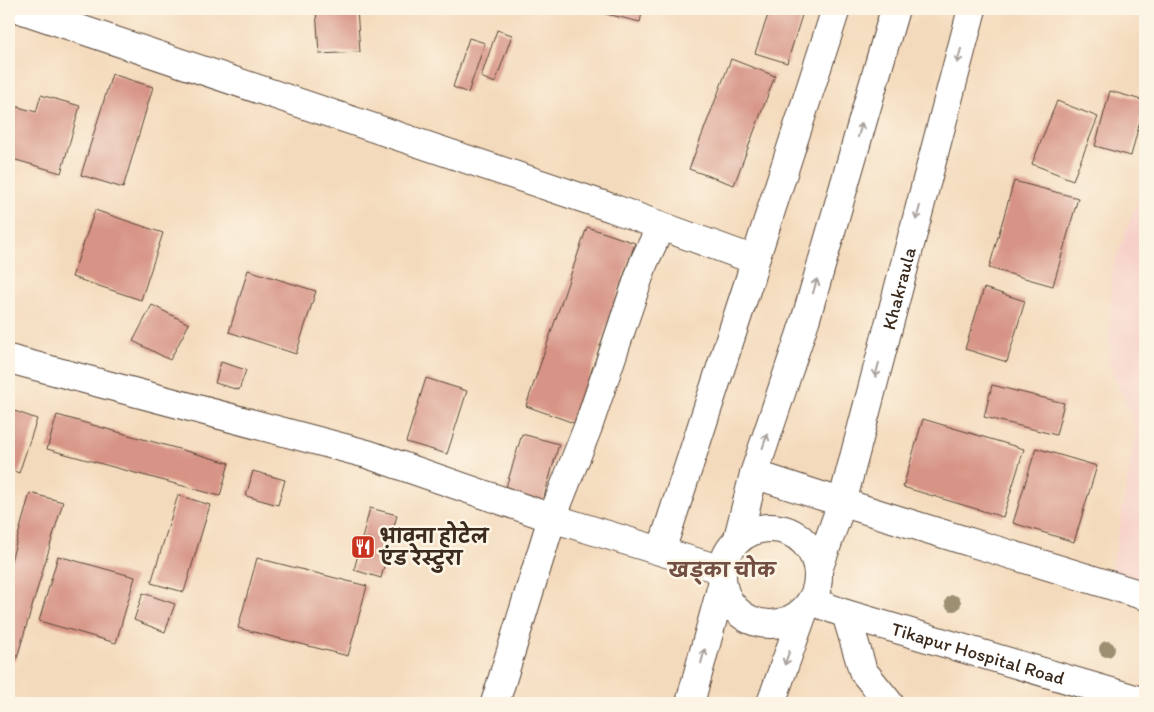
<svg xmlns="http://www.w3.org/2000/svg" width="1154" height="712" font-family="Itim,'Playpen Sans Deva',sans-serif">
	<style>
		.built { fill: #f7d1c9 }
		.building { fill: #d79486 }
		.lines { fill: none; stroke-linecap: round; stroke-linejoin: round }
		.street-casing { stroke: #574436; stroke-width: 30 }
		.primary-casing { stroke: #574436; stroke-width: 30 }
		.street { stroke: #fff; stroke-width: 28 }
		.primary { stroke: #fff; stroke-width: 28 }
		.tree { fill: #9d9072 }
		.oneway { stroke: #a79f9a }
		.labels { text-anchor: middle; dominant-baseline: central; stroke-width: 5; stroke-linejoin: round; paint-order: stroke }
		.street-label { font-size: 19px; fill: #3b2a1e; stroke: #fcf5e5 }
		.poi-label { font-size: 19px; font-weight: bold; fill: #3b2a1e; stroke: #fcf5e5; text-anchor: start }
		.neighbourhood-label { font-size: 20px; font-weight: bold; fill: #724f42; stroke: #fcf5e5 }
	</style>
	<rect width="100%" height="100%" fill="#fcf5e5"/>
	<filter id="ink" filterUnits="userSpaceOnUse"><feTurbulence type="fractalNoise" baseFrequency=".02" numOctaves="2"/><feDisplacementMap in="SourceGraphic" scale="10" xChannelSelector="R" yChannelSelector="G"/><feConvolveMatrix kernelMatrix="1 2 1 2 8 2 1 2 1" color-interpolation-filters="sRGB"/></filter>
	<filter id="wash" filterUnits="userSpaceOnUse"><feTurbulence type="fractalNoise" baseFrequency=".0096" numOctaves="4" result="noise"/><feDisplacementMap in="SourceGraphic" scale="20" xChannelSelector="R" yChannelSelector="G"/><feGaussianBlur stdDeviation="1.12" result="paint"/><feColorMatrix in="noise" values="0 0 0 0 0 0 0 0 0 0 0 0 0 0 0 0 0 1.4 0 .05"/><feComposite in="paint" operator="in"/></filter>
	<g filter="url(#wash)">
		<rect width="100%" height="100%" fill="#f4dabc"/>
		<!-- built -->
		<polygon class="built" points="1145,180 1145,588 1111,577 1136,429 1109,364 1112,268"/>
		<g id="blocks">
			<!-- building -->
			<g class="building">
				<polygon points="316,9 357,9 360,52 319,54"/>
				<polygon points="586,9 643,9 640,22"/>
				<polygon points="770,9 804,9 787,63 755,53"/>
				<polygon points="497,30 512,35 495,83 481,77"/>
				<polygon points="469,38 485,43 468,93 453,87"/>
				<polygon points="731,59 775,76 734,185 689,169"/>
				<polygon points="112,74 153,87 123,188 81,175"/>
				<polygon points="1110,91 1145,101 1131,156 1095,146"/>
				<polygon points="41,95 80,106 61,173 9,158 9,112 11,105 36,112"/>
				<polygon points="1057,101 1098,117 1073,180 1032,164"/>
				<polygon points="1014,181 1078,198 1053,286 989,268"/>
				<polygon points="95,210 163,233 141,300 72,277"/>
				<polygon points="587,227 635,243 574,423 526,406"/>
				<polygon points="248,270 316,291 296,354 229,332"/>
				<polygon points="984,288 1025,301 1007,362 965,349"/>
				<polygon points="152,305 189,324 170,360 133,341"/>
				<polygon points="221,362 246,370 239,390 215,383"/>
				<polygon points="426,378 467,391 447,454 406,442"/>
				<polygon points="992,385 1064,403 1056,435 984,417"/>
				<polygon points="9,409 37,419 19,473 9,469"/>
				<polygon points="57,415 229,463 220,496 47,449"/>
				<polygon points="923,419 1024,449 1003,517 903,487"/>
				<polygon points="522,434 559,444 542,504 504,494"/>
				<polygon points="1036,448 1097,466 1074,542 1013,523"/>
				<polygon points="253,471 285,480 278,505 246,496"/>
				<polygon points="30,493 63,502 16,661 9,659 9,568"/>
				<polygon points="178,495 210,505 184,592 151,583"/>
				<polygon points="370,508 397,515 381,578 354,570"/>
				<polygon points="58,556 135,577 116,643 39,621"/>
				<polygon points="257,558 367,586 348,656 238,628"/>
				<polygon points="143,593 175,604 165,632 134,620"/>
			</g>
		</g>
	</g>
	<g filter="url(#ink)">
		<use href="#blocks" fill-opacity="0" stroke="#574436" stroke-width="1"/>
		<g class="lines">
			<defs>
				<g id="street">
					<polyline points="755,260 836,9"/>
					<polyline points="9,359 367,454 552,518 588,427 644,262 661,226 612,208 20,9"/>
					<path d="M754,474C883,517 1015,555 1145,596"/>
					<polyline points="661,551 750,278 755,260 661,226"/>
					<path id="s1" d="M811,601L846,614L1145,702"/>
					<polyline points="846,614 863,671 889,703"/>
					<polyline points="495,703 552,518 722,570"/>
				</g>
				<g id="primary">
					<circle cx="770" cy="576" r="48"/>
					<polyline points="738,538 754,474 806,318 895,9"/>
					<path id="s2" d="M819,567L842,503L972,9"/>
					<polyline points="690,703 722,585"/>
					<polyline points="771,703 803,613"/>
				</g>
			</defs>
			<!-- street casing -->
			<use href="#street" class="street-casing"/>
			<!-- primary casing -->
			<use href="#primary" class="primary-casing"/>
			<!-- street -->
			<use href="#street" class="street"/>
			<!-- primary -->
			<use href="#primary" class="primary"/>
		</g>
		<!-- trees -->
		<g class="tree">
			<circle cx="953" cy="603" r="8"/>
			<circle cx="1107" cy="649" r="8"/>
		</g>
		<!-- one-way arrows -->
		<defs><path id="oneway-shaft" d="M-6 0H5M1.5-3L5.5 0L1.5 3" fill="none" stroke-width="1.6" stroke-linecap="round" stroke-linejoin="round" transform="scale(1.25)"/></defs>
		<g class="oneway">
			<use href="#oneway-shaft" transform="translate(959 56) rotate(105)"/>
			<use href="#oneway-shaft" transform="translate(860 130) rotate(-74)"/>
			<use href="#oneway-shaft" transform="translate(918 213) rotate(105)"/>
			<use href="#oneway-shaft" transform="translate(815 286) rotate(-74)"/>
			<use href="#oneway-shaft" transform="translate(877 370) rotate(105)"/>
			<use href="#oneway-shaft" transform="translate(765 441) rotate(-71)"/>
			<use href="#oneway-shaft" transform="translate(703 656) rotate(-75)"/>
			<use href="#oneway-shaft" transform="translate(787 658) rotate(109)"/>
		</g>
	</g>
	<!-- icons -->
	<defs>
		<symbol id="restaurant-square" viewBox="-11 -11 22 22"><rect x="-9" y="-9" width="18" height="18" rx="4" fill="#c8321e" stroke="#fcf5e5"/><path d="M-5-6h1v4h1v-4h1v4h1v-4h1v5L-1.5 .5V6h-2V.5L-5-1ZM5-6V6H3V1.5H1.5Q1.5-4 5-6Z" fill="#fff"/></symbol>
	</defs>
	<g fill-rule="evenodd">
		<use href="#restaurant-square" x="349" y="533" width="28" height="28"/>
	</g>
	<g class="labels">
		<!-- street labels -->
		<g class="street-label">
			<text stroke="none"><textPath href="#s2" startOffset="290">Khakraula</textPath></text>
			<text stroke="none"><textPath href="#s1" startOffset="175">Tikapur Hospital Road</textPath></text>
		</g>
		<!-- poi labels -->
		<g class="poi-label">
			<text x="380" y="536">भावना होटेल<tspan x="380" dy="22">एंड रेस्टुरा</tspan></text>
		</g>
		<!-- neighbourhood labels -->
		<g class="neighbourhood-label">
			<text x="722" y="570">खड्का चोक</text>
		</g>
	</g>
	<!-- margin -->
	<rect width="1154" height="712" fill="none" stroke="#fcf5e5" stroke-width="30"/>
</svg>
